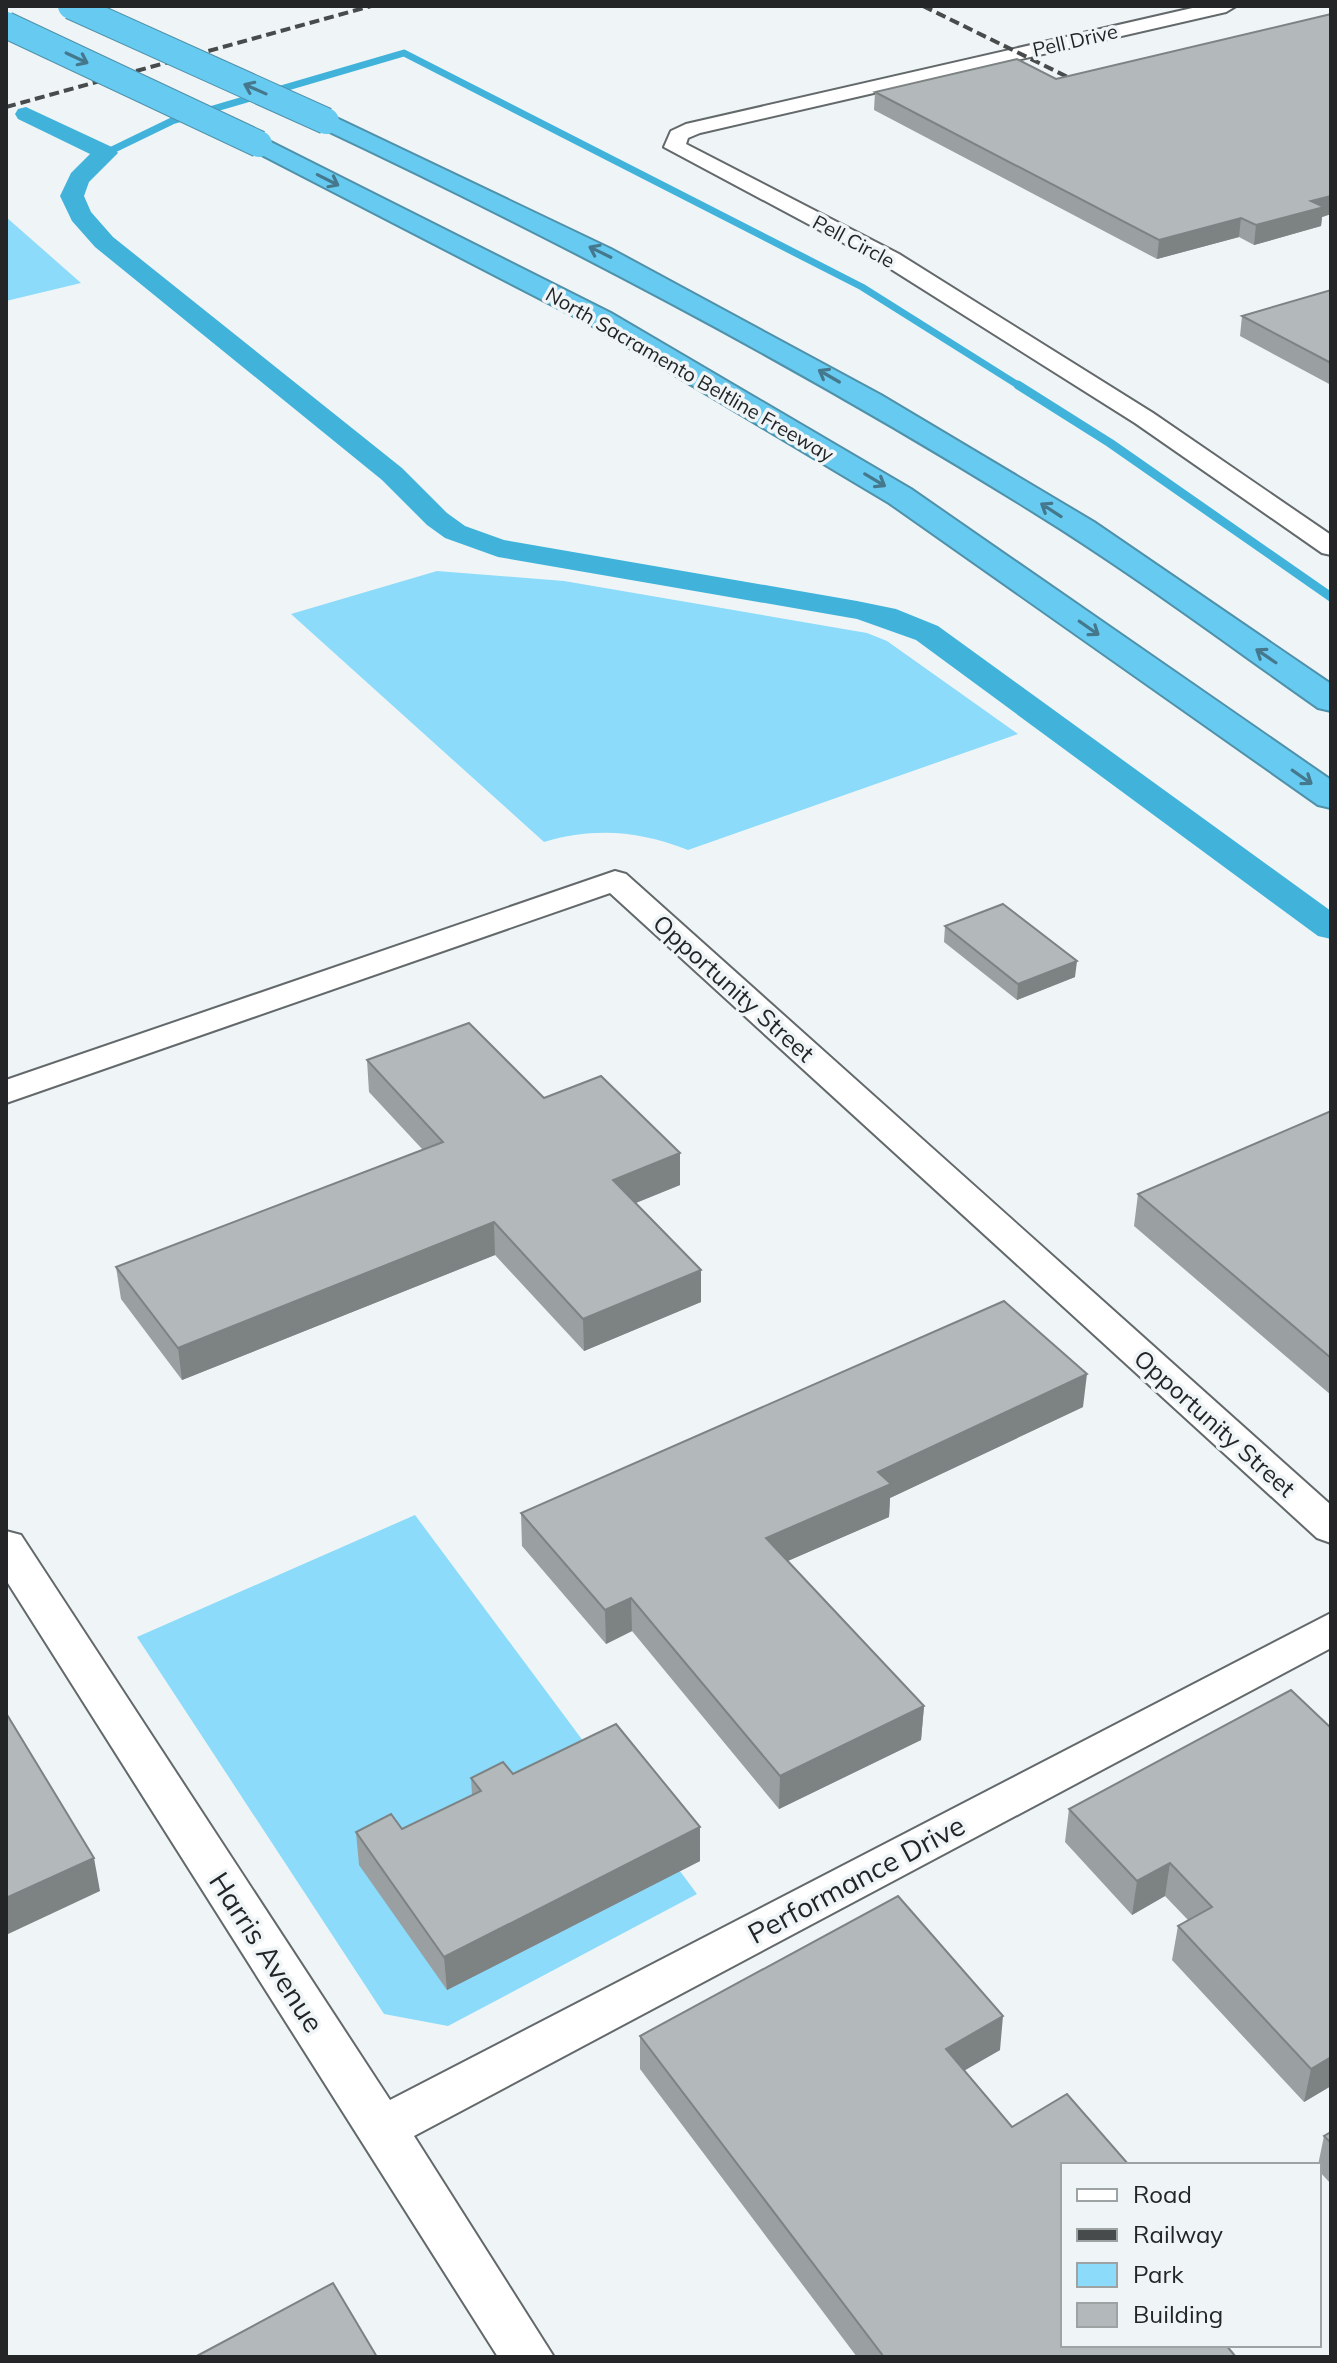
<svg xmlns="http://www.w3.org/2000/svg" width="1337" height="2363" font-family="Mulish,sans-serif">
	<style>
		.green { fill: #8cdbfa }
		.lines { fill: none; stroke-linecap: round; stroke-linejoin: round }
		.stream-far1 { stroke: #41b3db; stroke-width: 7 }
		.stream { stroke: #41b3db; stroke-width: 9 }
		.canal { fill: #41b3db; fill-rule: evenodd }
		.minor-casing { stroke: #63696b; stroke-width: 4 }
		.motorway-casing { stroke: #4f91aa; stroke-width: 4 }
		.minor { fill: #fff; fill-rule: evenodd }
		.motorway { fill: #67cbf1; fill-rule: evenodd }
		.rail { stroke: #484b4c; stroke-width: 4; stroke-dasharray: 10 5; stroke-linecap: butt }
		.motorway-bridge-casing { stroke: #4f91aa; stroke-width: 28; stroke-linecap: butt }
		.motorway-bridge { stroke: #67cbf1; stroke-width: 26 }
		.wall { fill: #9a9fa1 }
		.shaded-wall { fill: #7d8283 }
		.building { fill: #b3b9bb; stroke: #7d8283; stroke-width: 2 }
		.oneway { stroke: #45788c }
		.labels { text-anchor: middle; dominant-baseline: central; stroke-width: 7; stroke-linejoin: round; paint-order: stroke }
		.far-street-label { font-size: 20px; fill: #232526; stroke: #eff5f7 }
		.street-label { font-size: 24px; fill: #232526; stroke: #eff5f7 }
		.near-street-label { font-size: 28px; fill: #232526; stroke: #eff5f7 }
	</style>
	<rect width="100%" height="100%" fill="#eff5f7"/>
	<!-- green -->
	<g class="green">
		<polygon points="6,217 81,283 6,301"/>
		<path d="M437,571L564,581L867,633L887,641L1018,734L688,850C639,831 595,827 544,842L291,614Z"/>
		<polygon points="415,1515 697,1894 448,2026 384,2014 137,1637"/>
	</g>
	<g class="lines">
		<!-- stream-far1 -->
		<polyline class="stream-far1" points="106,153 172,121 404,53 862,287 1021,387"/>
		<!-- stream -->
		<polyline class="stream" points="1018,385 1110,443 1331,597"/>
		<!-- canal -->
		<polygon class="canal" points="26,107 114,148 118,153 89,182 84,196 91,212 113,237 402,468 447,513 465,526 504,540 857,601 896,609 938,626 1331,911 1331,939 1318,936 916,640 857,619 498,557 445,538 427,525 382,480 95,247 72,221 60,196 71,173 90,154 18,119 15,114 18,109"/>
		<defs>
			<g id="minor">
				<polygon points="1201,6 1236,6 1226,12 700,133 688,138 686,144 899,254 1153,413 1331,535 1331,555 1322,553 1135,423 883,264 664,147 671,131 686,124"/>
				<polygon points="615,871 626,874 1331,1505 1331,1543 1317,1538 610,893 6,1103 6,1080"/>
				<polygon points="6,1531 21,1535 390,2100 1331,1613 1331,1648 414,2136 554,2357 498,2357 6,1580"/>
			</g>
			<g id="motorway">
				<path d="M326,113L611,249L881,395L1094,522L1331,684V711L1318,708C1224,642 1132,573 1035,513C804,369 563,242 317,126L313,121L317,116Z"/>
				<polygon points="259,136 611,313 911,489 1331,780 1331,808 1318,805 889,503 591,325 250,149 246,144 250,139"/>
			</g>
		</defs>
		<!-- minor casing -->
		<use href="#minor" class="minor-casing"/>
		<!-- motorway casing -->
		<use href="#motorway" class="motorway-casing"/>
		<!-- minor -->
		<use href="#minor" class="minor"/>
		<!-- motorway -->
		<use href="#motorway" class="motorway"/>
		<!-- rail -->
		<g class="rail">
			<polyline points="923,6 1086,86"/>
			<polyline points="6,107 371,6"/>
		</g>
		<defs>
			<g id="motorway-bridge">
				<polyline points="71,6 326,121"/>
				<polyline points="6,25 259,144"/>
			</g>
		</defs>
		<!-- motorway-bridge casing -->
		<use href="#motorway-bridge" class="motorway-bridge-casing"/>
		<!-- motorway-bridge -->
		<use href="#motorway-bridge" class="motorway-bridge"/>
	</g>
	<!-- wall -->
	<g class="wall">
		<polygon points="1331,14 1331,214 1322,217 1321,226 1254,245 1239,237 1157,259 874,110 875,92 1056,79"/>
		<polygon points="1331,290 1331,385 1240,336 1242,316"/>
		<polygon points="945,926 1075,977 1017,1000 944,942"/>
		<polygon points="367,1060 544,1098 680,1153 680,1185 636,1203 701,1270 701,1302 584,1351 495,1255 182,1380 121,1299 116,1267 423,1150 369,1092"/>
		<polygon points="1331,1111 1331,1395 1134,1226 1138,1194"/>
		<polygon points="1083,1407 890,1498 889,1517 787,1561 924,1706 921,1740 779,1809 632,1631 606,1644 522,1546 521,1513"/>
		<polygon points="1291,1690 1331,2086 1304,2102 1172,1960 1178,1926 1188,1920 1165,1896 1132,1915 1065,1842 1069,1809"/>
		<polygon points="513,1774 700,1827 700,1861 447,1990 359,1865 356,1832 402,1829 472,1795 471,1778"/>
		<polygon points="640,2036 1000,2050 964,2070 1012,2127 1063,2165 1236,2357 857,2357 640,2069"/>
		<polygon points="1331,2132 1331,2184 1319,2171 1319,2165 1318,2165 1324,2136"/>
	</g>
	<!-- shaded-wall -->
	<g class="shaded-wall">
		<polygon points="1331,196 1331,214 1322,217 1321,226 1254,245 1256,225 1311,201"/>
		<polygon points="1241,218 1239,237 1157,259 1159,240"/>
		<polygon points="1077,961 1075,977 1017,1000 1018,984"/>
		<polygon points="680,1153 680,1185 613,1212 613,1180"/>
		<polygon points="494,1222 495,1255 182,1380 178,1348"/>
		<polygon points="701,1270 701,1302 584,1351 583,1319"/>
		<polygon points="1087,1374 1083,1407 890,1498 889,1517 765,1571 766,1538 878,1472"/>
		<polygon points="631,1598 632,1631 606,1644 605,1610"/>
		<polygon points="924,1706 921,1740 779,1809 780,1776"/>
		<polygon points="700,1827 700,1861 447,1990 444,1957"/>
		<polygon points="94,1858 100,1891 6,1935 6,1898"/>
		<polygon points="1170,1863 1165,1896 1132,1915 1137,1881"/>
		<polygon points="1003,2016 1000,2050 943,2083 946,2049"/>
		<polygon points="1331,2057 1331,2086 1304,2102 1311,2069"/>
	</g>
	<!-- building -->
	<g class="building">
		<polygon points="1331,14 1331,196 1311,201 1324,207 1256,225 1241,218 1159,240 875,92 1017,59 1056,79"/>
		<polygon points="1331,290 1331,363 1242,316"/>
		<polygon points="1003,904 1077,961 1018,984 945,926"/>
		<polygon points="469,1023 544,1098 601,1076 680,1153 613,1180 701,1270 583,1319 494,1222 178,1348 116,1267 443,1142 367,1060"/>
		<polygon points="1331,1111 1331,1358 1138,1194"/>
		<polygon points="1004,1301 1087,1374 878,1472 891,1484 766,1538 924,1706 780,1776 631,1598 605,1610 521,1513"/>
		<polygon points="1291,1690 1331,1728 1331,2057 1311,2069 1178,1926 1212,1907 1170,1863 1137,1881 1069,1809"/>
		<polygon points="6,1713 94,1858 6,1898"/>
		<polygon points="616,1724 700,1827 444,1957 356,1832 391,1814 402,1829 481,1791 471,1778 503,1762 513,1774"/>
		<polygon points="898,1896 1003,2016 946,2049 1012,2127 1067,2094 1129,2165 1063,2165 1063,2345 1226,2345 1236,2357 884,2357 640,2036"/>
		<polygon points="1331,2132 1331,2143 1324,2136"/>
		<polygon points="333,2283 377,2357 195,2357"/>
	</g>
	<!-- one-way arrows -->
	<defs><path id="oneway-shaft" d="M-6 0H5M1.5-3L5.5 0L1.5 3" fill="none" stroke-width="1.6" stroke-linecap="round" stroke-linejoin="round" transform="scale(2)"/></defs>
	<g class="oneway">
		<use href="#oneway-shaft" transform="translate(77 58) rotate(25)"/>
		<use href="#oneway-shaft" transform="translate(255 89) rotate(-156)"/>
		<use href="#oneway-shaft" transform="translate(328 180) rotate(27)"/>
		<use href="#oneway-shaft" transform="translate(600 252) rotate(-154)"/>
		<use href="#oneway-shaft" transform="translate(829 376) rotate(-150)"/>
		<use href="#oneway-shaft" transform="translate(875 480) rotate(31)"/>
		<use href="#oneway-shaft" transform="translate(1051 510) rotate(-147)"/>
		<use href="#oneway-shaft" transform="translate(1089 628) rotate(35)"/>
		<use href="#oneway-shaft" transform="translate(1266 656) rotate(-146)"/>
		<use href="#oneway-shaft" transform="translate(1302 777) rotate(35)"/>
	</g>
	<g class="labels">
		<!-- far-street labels -->
		<g class="far-street-label">
			<text transform="translate(1075 40) rotate(-13)">Pell Drive</text>
			<text transform="translate(854 241) rotate(28)">Pell Circle</text>
			<text transform="translate(690 374) rotate(30)">North Sacramento Beltline Freeway</text>
		</g>
		<!-- street labels -->
		<g class="street-label">
			<text transform="translate(734 988) rotate(42)">Opportunity Street</text>
			<text transform="translate(1215 1423) rotate(42)">Opportunity Street</text>
		</g>
		<!-- near-street labels -->
		<g class="near-street-label">
			<text transform="translate(856 1879) rotate(-28)">Performance Drive</text>
			<text transform="translate(267 1952) rotate(57)">Harris Avenue</text>
		</g>
	</g>
	<!-- border -->
	<rect width="1337" height="2363" fill="none" stroke="#232526" stroke-width="16"/>
	<!-- legend -->
	<rect x="1061" y="2163" width="260" height="184" fill="#eff5f7" stroke="#9da2a3" stroke-width="2"/>
	<rect x="1077" y="2189" width="40" height="12" fill="#ffffff" stroke="#9da2a3" stroke-width="2"/>
	<text x="1133" y="2203" font-size="24" fill="#232526">Road</text>
	<rect x="1077" y="2229" width="40" height="12" fill="#484b4c" stroke="#9da2a3" stroke-width="2"/>
	<text x="1133" y="2243" font-size="24" fill="#232526">Railway</text>
	<rect x="1077" y="2263" width="40" height="24" fill="#8cdbfa" stroke="#9da2a3" stroke-width="2"/>
	<text x="1133" y="2283" font-size="24" fill="#232526">Park</text>
	<rect x="1077" y="2303" width="40" height="24" fill="#b3b9bb" stroke="#9da2a3" stroke-width="2"/>
	<text x="1133" y="2323" font-size="24" fill="#232526">Building</text>
</svg>
